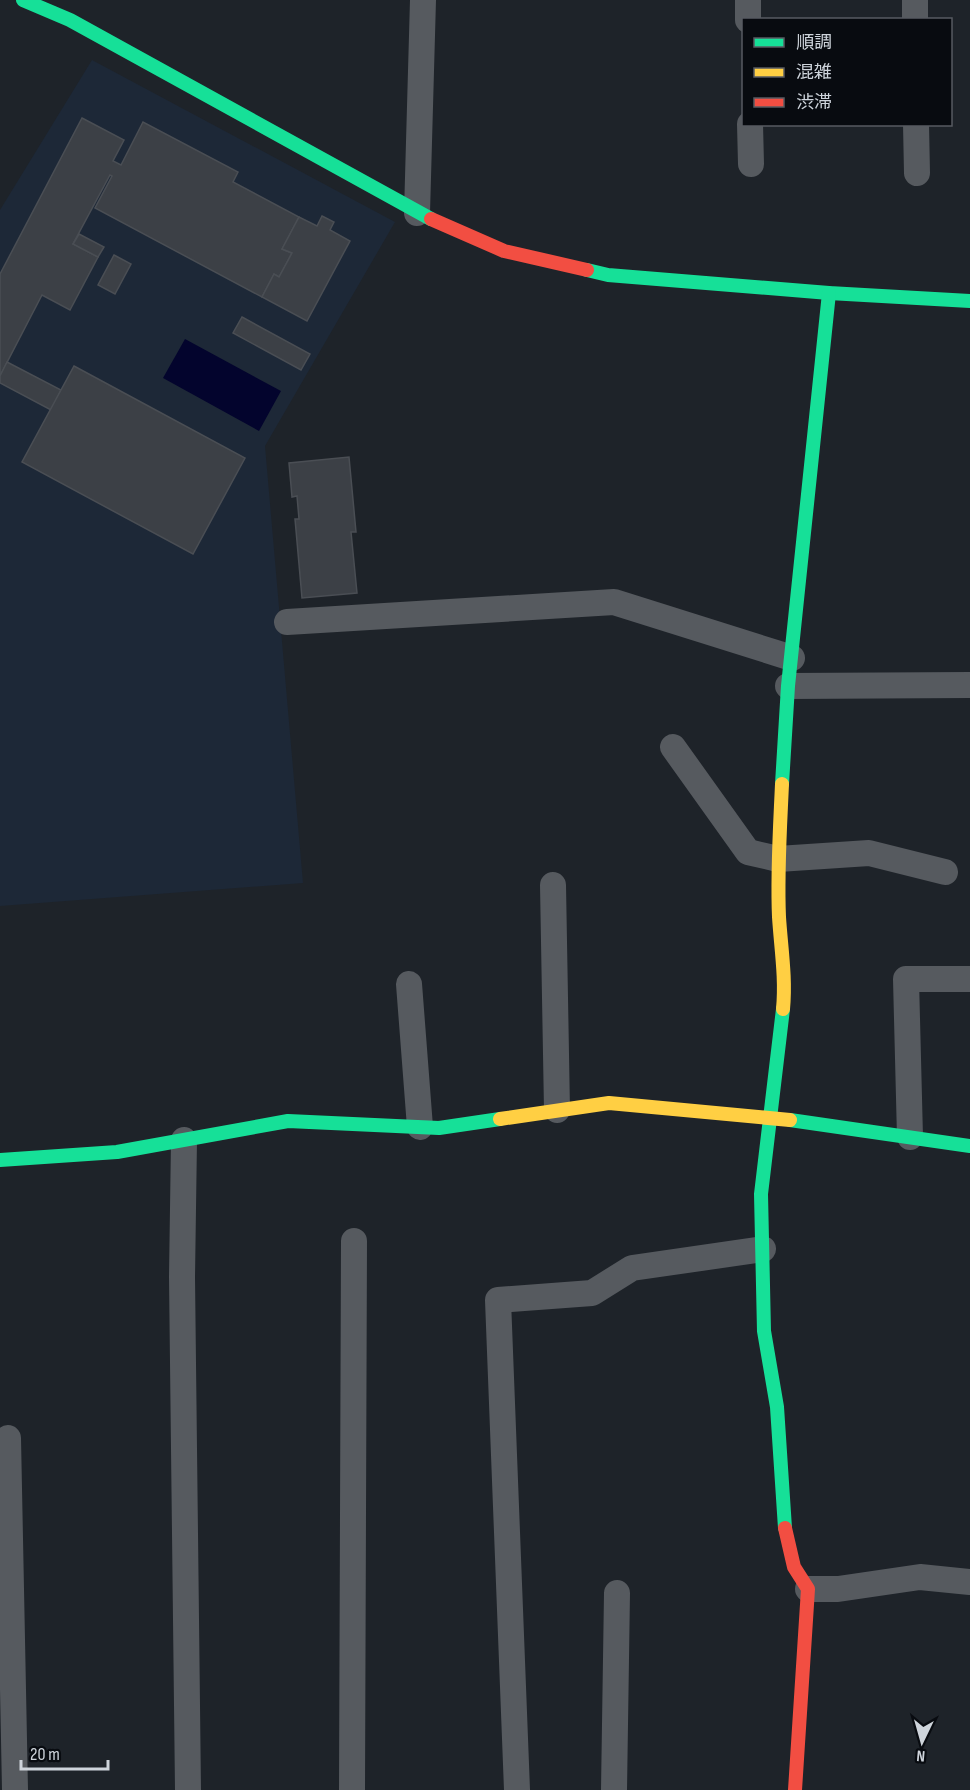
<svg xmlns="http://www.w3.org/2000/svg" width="970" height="1790" font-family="'Sofia Sans Condensed','Noto Sans JP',sans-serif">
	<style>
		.built { fill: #1d2837 }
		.water { fill: #03042d }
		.building { fill: #3c4046; stroke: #4a4e54; stroke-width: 1.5 }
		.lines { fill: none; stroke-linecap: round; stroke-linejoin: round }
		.street { stroke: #565a5f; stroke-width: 26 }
		.fast { stroke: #16e098; stroke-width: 14 }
		.slow { stroke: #ffcf43; stroke-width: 14 }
		.jam { stroke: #f24e42; stroke-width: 14 }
	</style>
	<rect width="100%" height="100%" fill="#1e2329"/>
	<!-- built -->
	<polygon class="built" points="92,60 395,222 265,446 303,883 0,906 0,210"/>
	<!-- water -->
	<polygon class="water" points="185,339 281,391 259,431 163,378"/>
	<!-- building -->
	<g class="building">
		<polygon points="82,118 124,140 113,161 121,165 143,122 238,172 233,182 299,217 282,249 292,253 279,277 274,274 262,297 95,208 112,176 110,175 73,244 98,257 70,310 42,295 0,376 0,274"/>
		<polygon points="322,216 334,222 330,230 350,241 307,321 262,297 274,274 279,277 292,253 282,249 299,217 317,226"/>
		<polygon points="79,234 104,247 98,257 73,244"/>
		<polygon points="114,255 131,264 115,294 98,285"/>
		<polygon points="242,317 310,354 301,370 233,333"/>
		<polygon points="7,362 61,390 51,410 0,383 0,376"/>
		<polygon points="74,366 245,458 193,554 22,462"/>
		<polygon points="349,457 356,532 351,532 357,593 302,598 295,519 299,519 297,496 292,497 289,463"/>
	</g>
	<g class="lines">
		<!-- street -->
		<g class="street">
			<polyline points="748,0 748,20"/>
			<polyline points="915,0 915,20"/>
			<polyline points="750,124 751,164"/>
			<polyline points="916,124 917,173"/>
			<polyline points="417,213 423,0"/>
			<polyline points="287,622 614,602 792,658"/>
			<polyline points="788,686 970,685"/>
			<polyline points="673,747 748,852 778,859 869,853 945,872"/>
			<polyline points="553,885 557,1110"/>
			<polyline points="409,984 420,1127"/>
			<polyline points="910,1137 906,979 970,979"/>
			<polyline points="184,1140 182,1277 188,1790"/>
			<polyline points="8,1438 15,1790"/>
			<polyline points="808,1589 838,1589 920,1577 970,1582"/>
			<polyline points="352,1790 354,1241"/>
			<polyline points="517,1790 498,1300 592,1293 632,1268 763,1249"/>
			<polyline points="614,1790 617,1593"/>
		</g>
		<!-- fast -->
		<g class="fast">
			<polyline points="23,0 70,20 431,219"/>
			<polyline points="587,270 608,275 829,293 970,301"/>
			<polyline points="782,784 788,686 829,293"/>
			<polyline points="783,1009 761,1194 764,1331 777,1407 785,1528"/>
			<polyline points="790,1120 970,1146"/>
			<polyline points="0,1160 117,1152 288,1121 439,1128 500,1119"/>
		</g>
		<!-- slow -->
		<g class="slow">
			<path d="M782,784C780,829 777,873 779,917C781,948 786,978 783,1009"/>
			<polyline points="500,1119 609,1103 790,1120"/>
		</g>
		<!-- jam -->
		<g class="jam">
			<polyline points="431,219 504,251 587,270"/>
			<polyline points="785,1528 794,1567 808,1589 795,1790"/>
		</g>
	</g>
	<!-- legend -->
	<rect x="742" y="18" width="210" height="108" fill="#080b10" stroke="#575b61" stroke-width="1.5"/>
	<rect x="754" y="38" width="30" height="9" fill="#16e098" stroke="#575b61" stroke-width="1.5"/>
	<text x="796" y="48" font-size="18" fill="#ced4db">順調</text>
	<rect x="754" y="68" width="30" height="9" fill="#ffcf43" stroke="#575b61" stroke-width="1.5"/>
	<text x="796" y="78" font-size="18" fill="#ced4db">混雑</text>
	<rect x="754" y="98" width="30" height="9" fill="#f24e42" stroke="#575b61" stroke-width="1.5"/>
	<text x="796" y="108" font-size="18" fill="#ced4db">渋滞</text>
	<!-- north arrow -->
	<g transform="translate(922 1742) rotate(185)" stroke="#080b10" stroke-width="4.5" paint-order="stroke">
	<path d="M0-4.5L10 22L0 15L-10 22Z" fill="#ced4db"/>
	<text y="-9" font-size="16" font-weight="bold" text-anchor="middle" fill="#ced4db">N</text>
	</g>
	<!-- scale -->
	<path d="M21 1760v9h87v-9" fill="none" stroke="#ced4db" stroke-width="3"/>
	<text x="30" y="1760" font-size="18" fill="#ced4db" stroke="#080b10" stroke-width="4.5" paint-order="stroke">20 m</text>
</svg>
